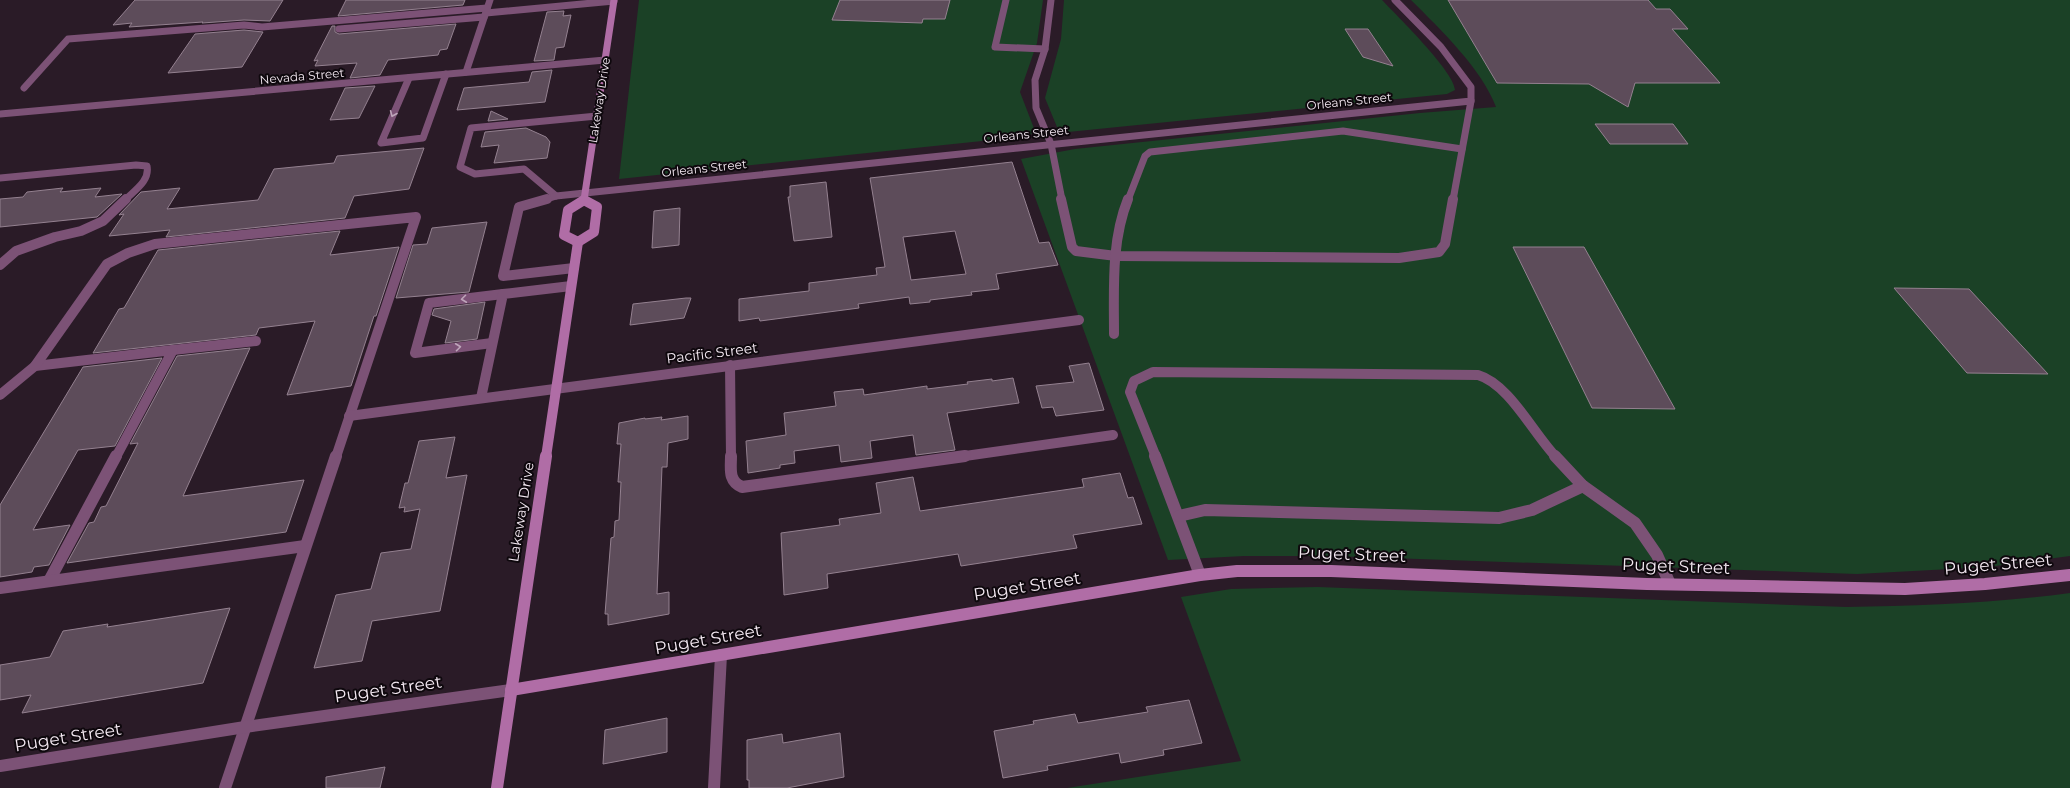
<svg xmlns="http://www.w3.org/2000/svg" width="2070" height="788" font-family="Montserrat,sans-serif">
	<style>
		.green { fill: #1b4126 }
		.building { fill: #5d4c5a; stroke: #948190; fill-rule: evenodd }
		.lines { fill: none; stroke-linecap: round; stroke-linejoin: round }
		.lane-far2 { stroke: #7c5276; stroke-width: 7 }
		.lane-far1 { stroke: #7c5276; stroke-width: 10 }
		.lane { stroke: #7c5276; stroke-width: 12 }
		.street-far2 { stroke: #7c5276; stroke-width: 7 }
		.street-far1 { stroke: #7c5276; stroke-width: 10 }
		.street { stroke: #7c5276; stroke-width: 12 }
		.secondary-far2 { stroke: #b06da6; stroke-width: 7 }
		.secondary-far1 { stroke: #b06da6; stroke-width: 10 }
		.secondary { stroke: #b06da6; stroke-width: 12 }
		.oneway { stroke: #bea5ba }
		.labels { text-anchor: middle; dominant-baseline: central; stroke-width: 4; stroke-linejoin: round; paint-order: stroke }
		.far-street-label { font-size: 12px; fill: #f4e9f2; stroke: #0e080d }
		.street-label { font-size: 14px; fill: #f4e9f2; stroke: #0e080d }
		.near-street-label { font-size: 17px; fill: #f4e9f2; stroke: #0e080d }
	</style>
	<rect width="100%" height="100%" fill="#2a1b27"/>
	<!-- green -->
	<g class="green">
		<polygon points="639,0 1043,0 1037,43 1020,92 1035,131 1032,134 1021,137 619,179"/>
		<path d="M1064,0H1382C1397,16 1454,71 1455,90L1447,94L1068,132L1057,127L1045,98L1061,39Z"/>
		<path d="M1411,0H2070V556L1988,567L1857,574L1333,556H1244L1168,560L1021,159L1075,149L1420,113L1496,107C1482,69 1440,29 1411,0Z"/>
		<path d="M1318,587L1846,607C1921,606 1995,603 2070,593V788H1067L1241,761L1181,597L1231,589Z"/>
	</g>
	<!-- building -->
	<g class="building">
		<polygon points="135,0 283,0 270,21 244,20 202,23 203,22 129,27 132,23 113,25"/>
		<polygon points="346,0 465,0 463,5 338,16"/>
		<polygon points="840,0 950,0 945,19 923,19 922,23 832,20"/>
		<polygon points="1448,0 1648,0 1656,9 1670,9 1688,29 1672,29 1720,83 1635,83 1628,107 1589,84 1497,83"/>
		<polygon points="564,11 563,16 571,15 564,47 556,48 554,60 534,61 547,12"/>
		<polygon points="456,24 447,49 440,50 438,55 388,60 380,75 350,78 357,63 315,66 318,60 314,61 332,26 335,26 335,32 339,34"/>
		<polygon points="1345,29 1368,29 1393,66 1363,57"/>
		<polygon points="244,30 263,32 242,67 168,73 195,34"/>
		<polygon points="552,70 545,102 457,110 464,88 529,82 532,72"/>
		<polygon points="375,86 359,118 330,120 345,88"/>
		<polygon points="491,111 508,119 488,121"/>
		<polygon points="1595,124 1673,124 1688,144 1610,144"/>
		<polygon points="526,128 546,137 550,142 547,158 494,163 499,145 481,147 485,132"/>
		<polygon points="424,148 409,189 354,196 345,218 166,237 170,230 109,236 124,214 119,215 141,192 180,188 167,209 258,200 274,169 334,163 337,156"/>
		<path d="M1012,162L1039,243L1049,242L1058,265L996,274L999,289L971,292L972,295L930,300V302L910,304L909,297L858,304L859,308L760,321L759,318L739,321V299L809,291V283L877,275L876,268L885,267L870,178ZM955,231L966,274L911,280L903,237Z"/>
		<polygon points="826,182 832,237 794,241 788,197 790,197 790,186"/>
		<polygon points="63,188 60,192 101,188 95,197 122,194 97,217 0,227 0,199 23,197 27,192"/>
		<polygon points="680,208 679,245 652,248 654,211"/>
		<polygon points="487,222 469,292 396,298 413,245 427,244 432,228"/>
		<polygon points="340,231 330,255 399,247 376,316 374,316 351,386 287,395 315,321 259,328 256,335 93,353 119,309 124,308 158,250"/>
		<polygon points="1513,247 1584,247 1675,409 1592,408"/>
		<polygon points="1894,288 1969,289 2048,374 1967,373"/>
		<polygon points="686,298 691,298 684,318 630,325 633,304"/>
		<polygon points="485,302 477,339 445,343 451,321 432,315 434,309"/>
		<polygon points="250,348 183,496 304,480 286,532 67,563 89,523 94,522 101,507 106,506 138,443 130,444 177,356"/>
		<polygon points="162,358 115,446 78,450 33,530 70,525 49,565 34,567 32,572 0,577 0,505 83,367"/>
		<polygon points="1089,363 1104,410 1056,416 1053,407 1042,408 1036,386 1074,382 1069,366"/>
		<polygon points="1013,378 1019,403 947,413 955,450 916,455 913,435 870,441 872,458 841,462 839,445 794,451 795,463 780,465 780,468 748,473 746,441 786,435 784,413 836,406 834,392 863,389 864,395 927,386 927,389 968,384 967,382 992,379 992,381"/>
		<polygon points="688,416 688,439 668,443 667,467 662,467 657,594 669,592 669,614 608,625 608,614 605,614 611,538 614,537 615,521 619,520 621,482 618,482 621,444 617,444 619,423 645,418 645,419 662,417 661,420"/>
		<polygon points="455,437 446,478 467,475 440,611 372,621 362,661 314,668 336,595 371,589 381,553 411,549 420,509 404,512 405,507 399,508 405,483 408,483 419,441"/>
		<polygon points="1120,473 1128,498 1133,497 1142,524 1073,535 1077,548 961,566 958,554 827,574 828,588 784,595 781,533 840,525 839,519 881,513 876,483 913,477 920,511 1084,487 1082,479"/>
		<polygon points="230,608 203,683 22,713 31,695 0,700 0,665 50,657 63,631 108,624 107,627"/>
		<polygon points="1189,700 1202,743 1163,750 1164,755 1121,763 1119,753 1047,766 1048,770 1003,778 994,731 1034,724 1033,721 1075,714 1078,723 1148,712 1146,707"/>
		<polygon points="667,718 667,752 603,764 605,730"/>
		<polygon points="840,733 844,777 787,788 749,788 749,780 747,780 747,740 782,734 783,743"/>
		<polygon points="385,767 380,788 326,788 326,777"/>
	</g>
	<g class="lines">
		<!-- lane-far2 -->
		<g class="lane-far2">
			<polyline points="1006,0 995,47 1045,49"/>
			<polyline points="486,13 614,1"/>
			<polyline points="339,29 484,17"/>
			<polyline points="466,72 490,0"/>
			<polyline points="409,78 381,143 423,138 446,74"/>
			<polyline points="24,88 68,39 244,25 262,27 487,8"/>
			<polyline points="1051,144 1062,200"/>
			<path d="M0,178L136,165L147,166C150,181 135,190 125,200"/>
			<polyline points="556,196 524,169 475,174 460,167 471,128 597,116"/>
			<polyline points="544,200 556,196 585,193"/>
			<polyline points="1128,200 1145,156 1150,152 1343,131 1462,149"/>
			<polyline points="1453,200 1471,101"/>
		</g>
		<!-- lane-far1 -->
		<g class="lane-far1">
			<polyline points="547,199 519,207 503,276 574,268"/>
			<polyline points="1061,199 1072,247 1076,251 1116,256 1399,258 1439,252 1445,244 1453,199"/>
			<polyline points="0,265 16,251 55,237 81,231 103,221 126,199"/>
			<path d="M1114,334C1114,289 1111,241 1128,199"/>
			<polyline points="492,343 415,353 429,303 503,294"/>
			<polyline points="173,350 256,341"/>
			<polyline points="730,365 731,457"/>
			<polyline points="35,366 173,350 116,457"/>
			<polyline points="0,395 35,366 107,264 128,253 155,244 416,217 336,457"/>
			<polyline points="481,398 503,294 571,286"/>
			<polyline points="958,457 1113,435"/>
			<path d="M1156,457L1130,392L1134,381L1153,372L1478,375C1509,384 1533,433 1556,457"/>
		</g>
		<!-- lane -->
		<g class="lane">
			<path d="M731,456C731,469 728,481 742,487L965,456"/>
			<polyline points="1155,456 1200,575"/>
			<polyline points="1555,456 1583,486 1635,523 1657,555 1670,584"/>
			<polyline points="1179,516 1205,510 1499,518 1532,510 1583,486"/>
			<polyline points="49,581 116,456"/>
			<polyline points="0,588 305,546"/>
			<polyline points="225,788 336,456"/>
			<polyline points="714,788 721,655"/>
		</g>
		<!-- street-far2 -->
		<g class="street-far2">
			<polyline points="1051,0 1045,49 1035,80 1036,108 1051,144"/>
			<polyline points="0,114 605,60"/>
			<polyline points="585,193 1471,101 1471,87 1441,47 1395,0"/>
		</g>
		<!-- street-far1 -->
		<polyline class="street-far1" points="349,416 1079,320"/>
		<!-- street -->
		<polyline class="street" points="0,766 245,727 511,690"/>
		<!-- secondary-far2 -->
		<polyline class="secondary-far2" points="584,200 614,0"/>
		<!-- secondary-far1 -->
		<g class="secondary-far1">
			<polyline points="578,242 564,235 568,210 584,200"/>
			<polyline points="578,242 594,232 597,207 584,200"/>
			<polyline points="546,457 578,242"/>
		</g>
		<!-- secondary -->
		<g class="secondary">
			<polyline points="511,690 1200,575 1237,571 1331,571 1647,584 1905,589 1985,584 2070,575"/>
			<polyline points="497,788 546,456"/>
		</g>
	</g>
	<!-- one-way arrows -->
	<defs><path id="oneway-chevron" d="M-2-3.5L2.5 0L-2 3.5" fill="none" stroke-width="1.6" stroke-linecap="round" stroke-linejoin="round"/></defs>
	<g class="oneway">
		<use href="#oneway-chevron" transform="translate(393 114) rotate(113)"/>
		<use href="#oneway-chevron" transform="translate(464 299) rotate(173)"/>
		<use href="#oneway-chevron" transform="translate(458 347) rotate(-7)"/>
	</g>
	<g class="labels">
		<!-- far-street labels -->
		<g class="far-street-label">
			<text transform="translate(302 76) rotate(-5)">Nevada Street</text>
			<text transform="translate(599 100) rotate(-81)">Lakeway Drive</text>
			<text transform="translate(1349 101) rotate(-6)">Orleans Street</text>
			<text transform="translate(1026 134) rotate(-6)">Orleans Street</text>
			<text transform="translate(704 168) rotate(-6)">Orleans Street</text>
		</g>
		<!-- street labels -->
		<g class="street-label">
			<text transform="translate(712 353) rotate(-7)">Pacific Street</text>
			<text transform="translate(521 512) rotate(-81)">Lakeway Drive</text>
		</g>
		<!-- near-street labels -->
		<g class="near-street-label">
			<text transform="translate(1352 554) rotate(2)">Puget Street</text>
			<text transform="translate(1998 564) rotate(-5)">Puget Street</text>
			<text transform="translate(1676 566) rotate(2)">Puget Street</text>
			<text transform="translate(1027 586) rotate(-9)">Puget Street</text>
			<text transform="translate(708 639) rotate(-10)">Puget Street</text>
			<text transform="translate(388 689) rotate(-8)">Puget Street</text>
			<text transform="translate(68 737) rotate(-9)">Puget Street</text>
		</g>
	</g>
</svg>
